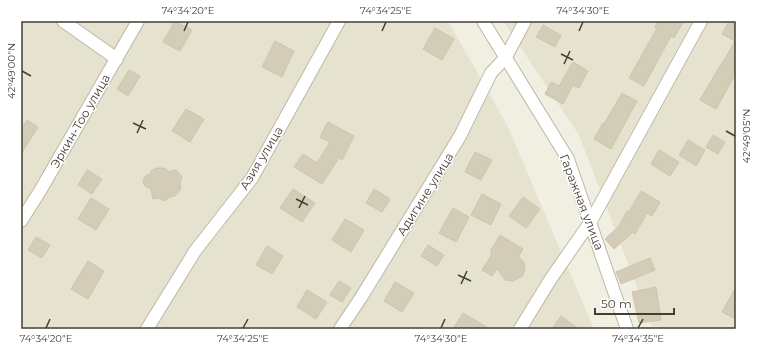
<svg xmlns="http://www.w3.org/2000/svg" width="757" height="350" font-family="Montserrat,sans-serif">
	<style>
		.residential { fill: #e5e2d0 }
		.building { fill: #d3ccb7; stroke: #cec5ab }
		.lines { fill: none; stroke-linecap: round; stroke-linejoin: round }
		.minor-casing { stroke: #bdb8a5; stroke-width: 14 }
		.minor { stroke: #fff; stroke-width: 12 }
		.ticks { fill: none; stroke: #433f33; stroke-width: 1.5 }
		.labels { text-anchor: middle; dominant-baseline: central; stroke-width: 3; stroke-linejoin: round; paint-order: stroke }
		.street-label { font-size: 12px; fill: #433f33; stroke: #fff }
		.neatline { fill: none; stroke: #433f33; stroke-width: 1.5 }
		.ticks-label { font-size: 10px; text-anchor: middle; fill: #433f33 }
	</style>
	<rect width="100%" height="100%" fill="#f1efe2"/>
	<!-- residential -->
	<g class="residential">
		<polygon points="21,21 448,21 507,125 594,329 21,329"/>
		<polygon points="503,21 736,21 736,329 653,329 579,135"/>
	</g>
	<!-- building -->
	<g class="building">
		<polygon points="175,21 192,30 180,51 163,42"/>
		<polygon points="658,21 684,21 674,38 671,36 644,86 629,78 657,28 655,27"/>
		<polygon points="729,21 736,21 736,73 716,109 700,100 721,64 722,64 735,41 722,34"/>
		<polygon points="543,25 561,35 555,47 536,37"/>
		<polygon points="435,28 454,39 442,60 423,49"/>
		<polygon points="275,41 294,51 282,77 262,67"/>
		<polygon points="573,62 588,71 579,88 573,85 563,104 545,94 551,82 559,86"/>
		<polygon points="129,70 140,76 128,96 117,89"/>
		<polygon points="622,93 637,101 611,149 594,139 603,123 604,124"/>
		<polygon points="186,109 204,119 190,142 172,131"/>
		<polygon points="27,120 38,127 21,154 21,130"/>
		<polygon points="328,122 354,136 342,160 339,158 322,184 294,167 303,154 317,163 330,142 320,137"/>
		<polygon points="713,135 725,142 718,154 706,147"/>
		<polygon points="688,140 705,150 696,166 679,155"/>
		<polygon points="659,150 679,162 670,176 651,164"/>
		<polygon points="475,152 492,160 481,180 465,172"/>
		<polygon points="157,168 164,168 170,172 174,170 177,171 182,177 180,183 181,188 179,192 175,196 170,197 165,201 159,198 153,199 151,189 145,186 143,182 145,176 150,174 152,170"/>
		<polygon points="87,170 102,179 92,194 78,185"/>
		<polygon points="293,189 315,203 302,222 280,208"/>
		<polygon points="374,189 390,199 382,212 366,203"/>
		<polygon points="641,191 660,202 652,216 647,213 635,234 633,232 614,249 605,239 619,226 627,211 629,212"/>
		<polygon points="482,194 501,204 491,225 471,215"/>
		<polygon points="523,197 540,209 526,228 509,216"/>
		<polygon points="91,198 109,209 96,230 78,219"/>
		<polygon points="453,208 469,217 456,242 439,233"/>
		<polygon points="345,219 364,230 351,252 332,240"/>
		<polygon points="500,235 523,249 518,257 523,261 525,266 523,276 513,281 505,280 497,269 492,276 482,270 491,256 491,250"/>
		<polygon points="36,237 50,245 42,258 28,250"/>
		<polygon points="428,245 444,255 437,266 421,256"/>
		<polygon points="267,246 283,256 272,274 256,265"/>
		<polygon points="650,258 655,270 621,284 616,272"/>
		<polygon points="88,261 104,271 88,299 71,289"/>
		<polygon points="339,281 351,288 342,302 330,295"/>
		<polygon points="395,282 414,293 402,312 384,301"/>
		<polygon points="656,287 661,320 639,323 632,292"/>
		<polygon points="736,287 736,319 722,312"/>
		<polygon points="307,290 327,302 316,319 297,307"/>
		<polygon points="463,313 490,329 453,329"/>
		<polygon points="561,316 579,329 552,329"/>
	</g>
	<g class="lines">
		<defs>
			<g id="minor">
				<polyline points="63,21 117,59"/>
				<polyline points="483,21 568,159 627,329"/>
				<polyline points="21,221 40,191 138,21"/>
				<polyline points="147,329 195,251 252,178 339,21"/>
				<polyline points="340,329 362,296 460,136 491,73 506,57 525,21"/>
				<polyline points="520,329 550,280 591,221 701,21"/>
			</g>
		</defs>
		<!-- minor casing -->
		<use href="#minor" class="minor-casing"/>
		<!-- minor -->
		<use href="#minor" class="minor"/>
	</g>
	<!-- ticks -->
	<path class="ticks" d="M184,31L188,22M382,31L386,22M579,31L583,22M561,54L573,60M564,64L570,51M22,71L31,76M133,123L146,129M726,131L735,136M137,133L143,120M296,199L308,205M299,208L305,196M458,275L471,281M461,284L467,271M46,328L50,319M243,328L248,319M441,328L445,319M638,328L643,319"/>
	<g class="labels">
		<!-- street labels -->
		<g class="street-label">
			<text transform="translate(80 121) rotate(-60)">Эркин-Тоо улица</text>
			<text transform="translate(261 158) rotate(-59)">Азия улица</text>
			<text transform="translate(425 194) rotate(-58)">Адигине улица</text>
			<text transform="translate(582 202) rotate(69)">Гаражная улица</text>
		</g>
	</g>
	<!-- border -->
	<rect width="757" height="350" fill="none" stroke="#ffffff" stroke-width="44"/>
	<!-- scale -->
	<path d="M595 308v6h79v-6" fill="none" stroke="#433f33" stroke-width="2"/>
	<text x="601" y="308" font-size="12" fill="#433f33" stroke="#ffffff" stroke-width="3" paint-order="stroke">50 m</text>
	<rect x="22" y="22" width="713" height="306" class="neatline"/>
	<g class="ticks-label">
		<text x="188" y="14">74°34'20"E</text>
		<text x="386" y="14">74°34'25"E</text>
		<text x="583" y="14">74°34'30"E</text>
		<text transform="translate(11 71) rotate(-90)" y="4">42°49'00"N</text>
		<text transform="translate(746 136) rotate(-90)" y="4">42°49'05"N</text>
		<text x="46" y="342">74°34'20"E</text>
		<text x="243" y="342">74°34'25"E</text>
		<text x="441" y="342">74°34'30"E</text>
		<text x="638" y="342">74°34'35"E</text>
	</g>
</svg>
